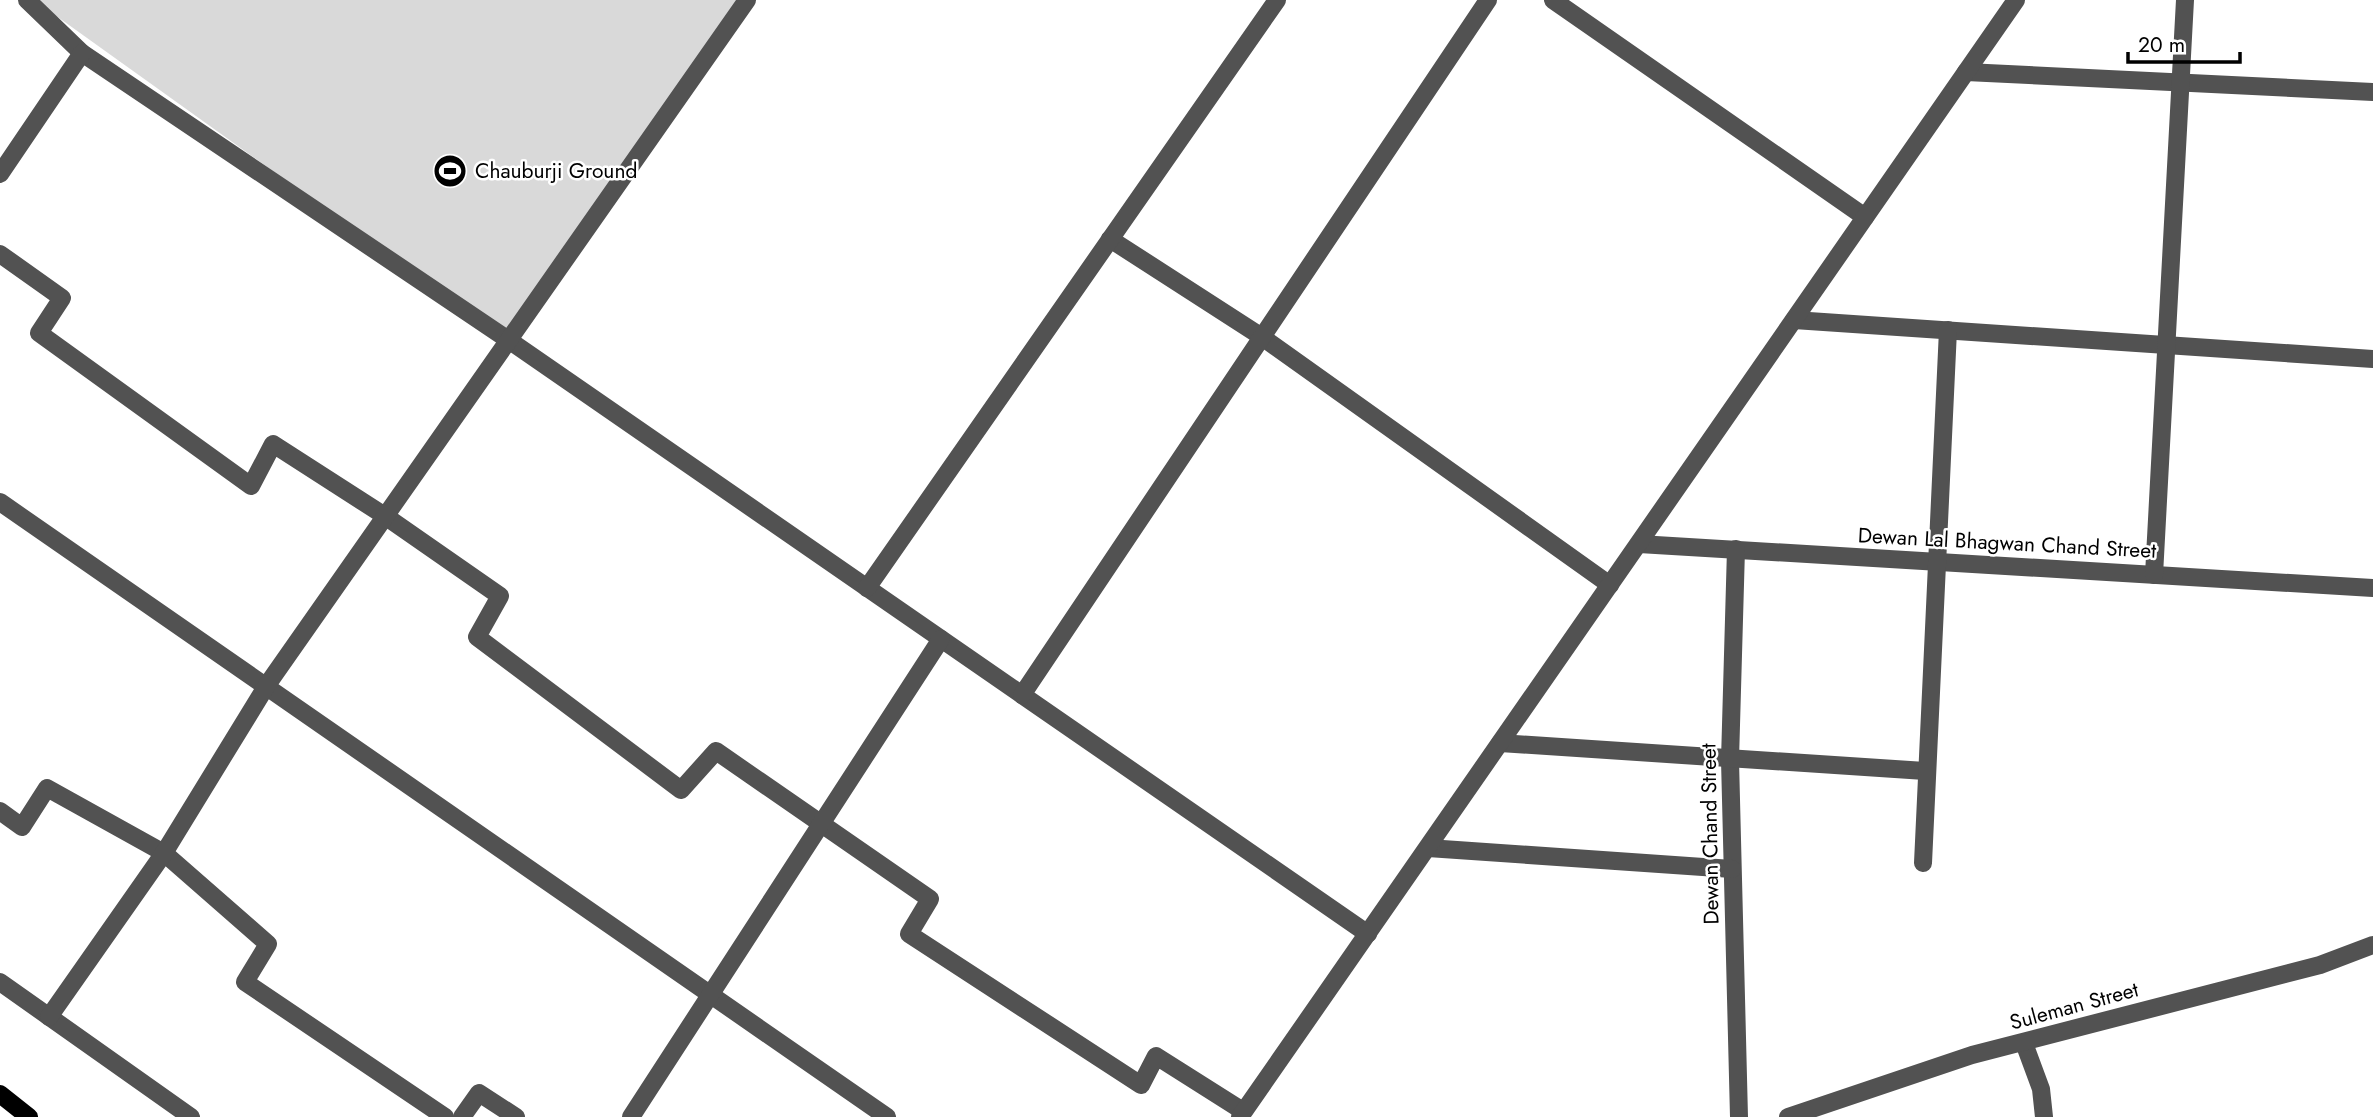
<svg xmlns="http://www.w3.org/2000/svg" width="2373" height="1117" font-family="Jost,sans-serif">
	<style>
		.pitch { fill: #d9d9d9 }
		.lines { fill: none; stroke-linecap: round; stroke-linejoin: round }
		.minor { stroke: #525252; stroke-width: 18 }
		.major { stroke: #000; stroke-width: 18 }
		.labels { text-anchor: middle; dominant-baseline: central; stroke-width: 5; stroke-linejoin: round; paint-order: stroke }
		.poi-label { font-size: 21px; fill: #000; stroke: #fff; text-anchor: start }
		.street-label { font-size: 21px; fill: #000; stroke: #fff }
	</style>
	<rect width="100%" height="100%" fill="#fff"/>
	<!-- pitch -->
	<polygon class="pitch" points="34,0 747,0 510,341"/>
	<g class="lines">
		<!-- minor -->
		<g class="minor">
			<polyline points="27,0 82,53 510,341 1368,934"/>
			<polyline points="1553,0 1865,217"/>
			<polyline points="1966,72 2373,92"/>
			<polyline points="0,174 82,53"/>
			<polyline points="1110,239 1262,337 1610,585"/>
			<polyline points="0,254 62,298 39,333 251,486 273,444 385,516 500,596 477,637 681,790 716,751 930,899 909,934 1141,1085 1156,1056 1243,1111"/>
			<polyline points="1794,320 2373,359"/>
			<polyline points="0,502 887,1117"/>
			<polyline points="1639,544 2373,588"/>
			<polyline points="1736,549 1730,760 1739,1117"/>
			<polyline points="2154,575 2185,0"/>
			<polyline points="867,588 1277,0"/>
			<polyline points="1022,695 1488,0"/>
			<polyline points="1500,743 1925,771"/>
			<polyline points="0,811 22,827 47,788 164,853 268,944 245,982 445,1117"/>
			<polyline points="1428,848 1732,869"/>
			<polyline points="1923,863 1948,330"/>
			<polyline points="0,982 191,1117"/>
			<polyline points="49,1017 164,853 267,685 747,0"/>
			<polyline points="2024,1043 2041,1089 2044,1117"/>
			<polyline points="462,1117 479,1093 516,1117"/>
			<polyline points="631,1117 941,639"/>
			<polyline points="1240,1117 2016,0"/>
			<polyline points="1788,1117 1972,1055 2320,965 2373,945"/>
		</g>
		<!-- major -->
		<polyline class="major" points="0,1094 29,1117"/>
	</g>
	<!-- icons -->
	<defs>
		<symbol id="stadium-disc" viewBox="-11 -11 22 22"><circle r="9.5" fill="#000" stroke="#fff"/><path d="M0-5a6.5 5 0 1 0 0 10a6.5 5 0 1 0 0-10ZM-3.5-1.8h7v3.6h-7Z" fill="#fff"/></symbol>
	</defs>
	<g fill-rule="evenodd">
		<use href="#stadium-disc" x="431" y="152" width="38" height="38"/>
	</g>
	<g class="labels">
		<!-- poi labels -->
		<g class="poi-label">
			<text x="475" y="171">Chauburji Ground</text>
		</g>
		<!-- street labels -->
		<g class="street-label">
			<text transform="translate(2007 543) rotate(3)">Dewan Lal Bhagwan Chand Street</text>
			<text transform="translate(1710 834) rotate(-91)">Dewan Chand Street</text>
			<text transform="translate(2074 1006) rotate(-15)">Suleman Street</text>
		</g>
	</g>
	<!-- scale -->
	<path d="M2128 52v10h112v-10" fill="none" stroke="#000000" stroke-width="3.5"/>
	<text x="2138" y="52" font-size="21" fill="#000000" stroke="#ffffff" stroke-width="5" paint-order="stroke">20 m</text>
</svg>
